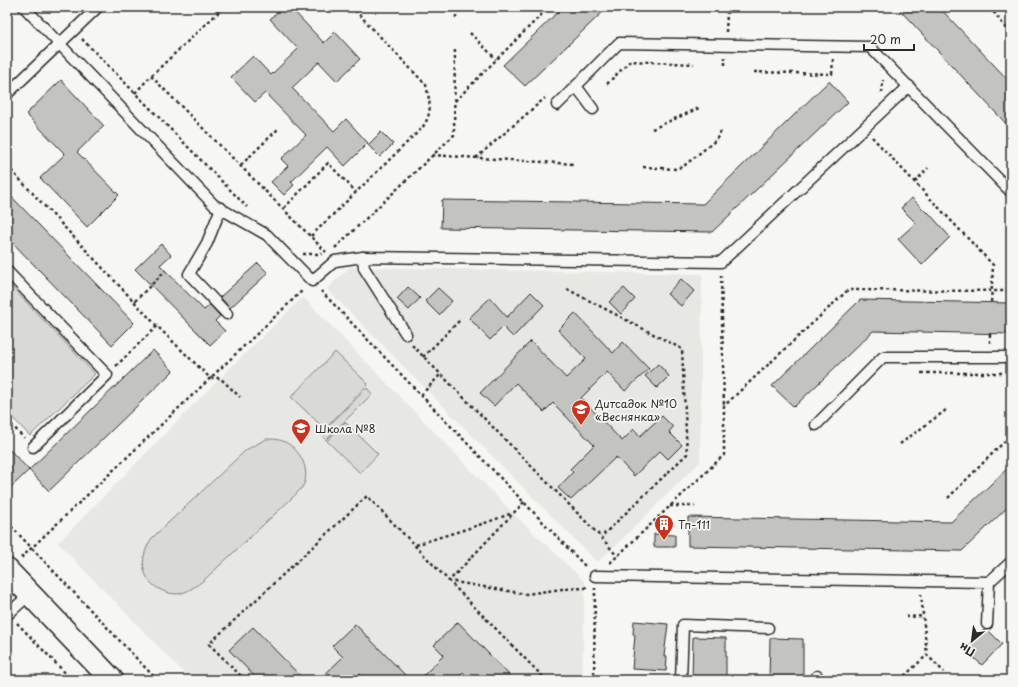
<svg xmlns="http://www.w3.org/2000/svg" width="1018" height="687" font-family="'Playpen Sans',sans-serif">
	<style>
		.built { fill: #e7e7e3 }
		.green { fill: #d9d9d5; stroke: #828280 }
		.building { fill: #c3c3c0; stroke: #2b2b2b }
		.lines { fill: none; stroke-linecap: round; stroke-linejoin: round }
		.lane-casing { stroke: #2b2b2b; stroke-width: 13 }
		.secondary-casing { stroke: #2b2b2b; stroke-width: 25 }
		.path { stroke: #2b2b2b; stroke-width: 2.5; stroke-dasharray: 3 3; stroke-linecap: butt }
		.lane { stroke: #f6f6f2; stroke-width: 10 }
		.secondary { stroke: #f6f6f2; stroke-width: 22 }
		.labels { text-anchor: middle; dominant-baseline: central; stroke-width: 3.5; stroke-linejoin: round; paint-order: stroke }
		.poi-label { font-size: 11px; fill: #2b2b2b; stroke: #f6f6f2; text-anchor: start }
	</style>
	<rect width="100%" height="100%" fill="#f6f6f2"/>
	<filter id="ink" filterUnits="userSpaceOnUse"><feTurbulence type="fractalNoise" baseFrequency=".025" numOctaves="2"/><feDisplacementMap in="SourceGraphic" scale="8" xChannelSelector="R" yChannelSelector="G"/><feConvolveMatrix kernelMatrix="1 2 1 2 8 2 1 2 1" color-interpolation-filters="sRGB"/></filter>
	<g filter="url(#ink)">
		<!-- built -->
		<g class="built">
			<polygon points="350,267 702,274 700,462 611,550 597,562 327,289"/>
			<polygon points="303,297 513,513 585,582 582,680 191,680 58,543 220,378"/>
			<polygon points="34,672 41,680 7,680 7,674 11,678"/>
		</g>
		<!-- green -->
		<g class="green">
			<polygon points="7,282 95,374 30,436 7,412"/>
			<polygon points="335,352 368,384 325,429 291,397"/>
			<polygon points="367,388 372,394 326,440 320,434"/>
			<polygon points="345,422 378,454 360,473 327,441"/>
			<path d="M266,439C273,439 279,439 285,442C300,449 310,469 304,484C301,490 295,495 291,499L204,580C196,586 187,593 177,594C170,594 165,592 159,589C139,578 140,555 152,538L246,450Z"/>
		</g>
		<!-- building -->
		<g class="building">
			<polygon points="283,7 290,7 324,43 335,32 360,59 337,81 319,62 292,88 334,131 346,119 368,143 345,166 327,147 291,182 294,185 284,195 271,182 288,166 281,159 306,135 265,93 255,102 231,77 253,56 271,75 298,49 270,19"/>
			<polygon points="563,7 608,7 525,86 503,65"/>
			<polygon points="897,7 939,7 1011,83 1011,129"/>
			<polygon points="61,80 104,126 77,152 119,195 87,227 40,178 65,154 26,114"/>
			<polygon points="829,81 848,102 712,232 441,228 442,200 703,204"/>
			<polygon points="381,132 393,144 380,157 368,145"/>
			<polygon points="7,192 134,323 112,345 7,237"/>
			<polygon points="912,198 927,213 928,212 950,237 922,265 898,239 916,223 901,208"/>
			<polygon points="161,244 171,255 160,265 204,310 210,305 220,316 215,321 225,331 210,345 135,269"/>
			<polygon points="258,263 268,273 230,308 220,297"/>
			<polygon points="681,279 694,291 681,306 667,294"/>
			<polygon points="408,287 420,298 409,310 397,299"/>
			<polygon points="438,288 452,301 439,315 425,301"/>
			<polygon points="624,288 635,299 621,314 609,302"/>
			<polygon points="531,292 544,305 513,337 503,327 490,340 469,318 490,298 507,317"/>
			<polygon points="860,300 1011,303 1011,334 873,331 794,407 772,386"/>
			<polygon points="575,313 613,353 623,342 649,369 625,391 607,372 581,398 622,441 634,429 640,436 662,416 673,427 669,432 682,445 668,459 660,451 634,476 616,457 571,500 558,488 573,472 570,469 594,445 553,403 544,412 516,383 494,406 480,393 531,341 566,378 586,359 558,330"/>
			<polygon points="153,350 173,371 49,491 29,470"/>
			<polygon points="658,364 669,376 657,388 645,376"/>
			<polygon points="7,447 29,470 7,491"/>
			<polygon points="1011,465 1011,504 962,551 688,546 688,517 951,522"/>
			<polygon points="654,534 675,535 675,547 654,547"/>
			<polygon points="634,621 668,624 664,656 667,656 666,671 632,669 635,635 633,634"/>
			<polygon points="458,622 514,680 470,680 463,672 455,680 419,680 444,655 434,645"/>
			<polygon points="355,624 410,680 366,680 360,674 354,680 319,680 343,657 332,646"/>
			<polygon points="253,627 304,680 258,680 229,650"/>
			<polygon points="984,630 988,630 1002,644 982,665 965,650"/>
			<polygon points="693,637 726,638 726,680 692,680"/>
			<polygon points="770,638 803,639 803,680 769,680"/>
		</g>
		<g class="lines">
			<defs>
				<g id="lane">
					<polyline points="24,7 214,205 267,235 312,281 335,261 363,257 721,262 909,86"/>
					<polyline points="576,86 593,109"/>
					<polyline points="7,94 98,7"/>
					<polyline points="557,105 619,43 870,47 1011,192"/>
					<polyline points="221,208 207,243 189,274 227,314"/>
					<polyline points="363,257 364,268 406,334"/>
					<polyline points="7,271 107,375 33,447"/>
					<polyline points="816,425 883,357 1011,357"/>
					<polyline points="595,576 989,582 1011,562"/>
					<polyline points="7,615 30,594"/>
					<polyline points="987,624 989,582"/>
					<polyline points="681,680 683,625 768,628"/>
					<polyline points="817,680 817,676"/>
				</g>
				<polyline id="secondary" points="7,570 112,680"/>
			</defs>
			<!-- lane casing -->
			<use href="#lane" class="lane-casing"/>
			<!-- secondary casing -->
			<use href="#secondary" class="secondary-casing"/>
			<!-- path -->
			<g class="path">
				<polyline points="990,7 1011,35"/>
				<polyline points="456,18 456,7"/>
				<polyline points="726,32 727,13"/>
				<polyline points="470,33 496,59"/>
				<polyline points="82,39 247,207"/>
				<polyline points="725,65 725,57"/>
				<polyline points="754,72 832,74 833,59"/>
				<polyline points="151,76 326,252"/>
				<polyline points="607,84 630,61 694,64"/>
				<polyline points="135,93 151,76 224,7"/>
				<polyline points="882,93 883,80"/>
				<polyline points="455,101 549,7"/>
				<polyline points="652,129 699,108"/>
				<polyline points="872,137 993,265 991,303"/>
				<polyline points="432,155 574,164"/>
				<polyline points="476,158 545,98"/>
				<polyline points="241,165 278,129"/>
				<polyline points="643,167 676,169 685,165 716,140 721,131"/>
				<polyline points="7,170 9,168 157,326 210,378 220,378 240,397"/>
				<polyline points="915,182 928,168"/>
				<polyline points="284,208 328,163 356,192"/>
				<path d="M311,236L422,128C433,113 430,102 426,85L352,7"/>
				<polyline points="335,248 454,135 455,47"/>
				<polyline points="303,254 322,254"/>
				<polyline points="721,275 724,406"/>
				<polyline points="567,289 682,349 687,454 601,537"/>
				<polyline points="321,291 586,567"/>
				<polyline points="135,301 165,271"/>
				<polyline points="990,334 990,345"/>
				<polyline points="412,345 601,537 617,556"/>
				<polyline points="423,357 460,320"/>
				<polyline points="116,366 157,326"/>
				<polyline points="921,373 1011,373"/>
				<polyline points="421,395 441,374"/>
				<polyline points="7,420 24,438"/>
				<polyline points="900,444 946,410"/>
				<polyline points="948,498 1011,435"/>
				<polyline points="524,502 449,581 546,680"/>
				<polyline points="670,506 695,506"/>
				<polyline points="7,522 157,680"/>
				<path d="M416,545C448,534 480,526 512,513"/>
				<polyline points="21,558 303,290"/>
				<polyline points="610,563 724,455 724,406 848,290 1011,291"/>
				<polyline points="921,594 927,655"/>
				<polyline points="906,617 924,616"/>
				<polyline points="17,623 72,680"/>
				<polyline points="245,680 209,644 367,496 449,581 526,594 562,589 585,588 588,585"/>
				<polyline points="594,680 595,588"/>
				<polyline points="900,680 927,655 944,672"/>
			</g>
			<!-- lane -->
			<use href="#lane" class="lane"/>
			<!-- secondary -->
			<use href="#secondary" class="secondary"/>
		</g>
	</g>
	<!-- icons -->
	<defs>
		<symbol id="school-pin" viewBox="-11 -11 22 30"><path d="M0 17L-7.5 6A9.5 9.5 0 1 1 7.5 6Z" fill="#c8321e" stroke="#f6f6f2"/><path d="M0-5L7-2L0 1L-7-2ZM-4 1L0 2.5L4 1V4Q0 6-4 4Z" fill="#fff"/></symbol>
		<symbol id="building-pin" viewBox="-11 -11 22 30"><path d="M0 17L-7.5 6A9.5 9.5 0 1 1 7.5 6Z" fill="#c8321e" stroke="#f6f6f2"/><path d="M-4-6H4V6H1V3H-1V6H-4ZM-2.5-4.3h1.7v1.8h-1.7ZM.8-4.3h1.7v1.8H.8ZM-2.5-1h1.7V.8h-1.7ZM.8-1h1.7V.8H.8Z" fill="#fff"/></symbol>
	</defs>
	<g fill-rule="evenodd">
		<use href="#school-pin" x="570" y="398" width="22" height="30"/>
		<use href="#school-pin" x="290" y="417" width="22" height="30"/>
		<use href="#building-pin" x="653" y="513" width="22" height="30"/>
	</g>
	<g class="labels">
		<!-- poi labels -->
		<g class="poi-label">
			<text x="595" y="403">Дитсадок №10<tspan x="595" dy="13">«Веснянка»</tspan></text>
			<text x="315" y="428">Школа №8</text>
			<text x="678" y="524">Тп-111</text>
		</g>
	</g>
	<!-- margin -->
	<rect width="1018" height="687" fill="none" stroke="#f6f6f2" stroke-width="24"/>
	<rect x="12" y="12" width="994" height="663" fill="none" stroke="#2b2b2b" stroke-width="1.5" filter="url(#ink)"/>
	<!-- north arrow -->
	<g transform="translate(972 641) rotate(209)" stroke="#f6f6f2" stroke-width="3" paint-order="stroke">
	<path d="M0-3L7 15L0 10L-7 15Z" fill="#2b2b2b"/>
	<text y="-6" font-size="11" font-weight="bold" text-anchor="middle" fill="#2b2b2b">Пн</text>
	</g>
	<!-- scale -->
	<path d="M864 44v6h50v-6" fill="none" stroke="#2b2b2b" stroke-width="2"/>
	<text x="870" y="44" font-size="12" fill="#2b2b2b" stroke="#f6f6f2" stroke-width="3" paint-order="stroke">20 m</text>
</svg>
